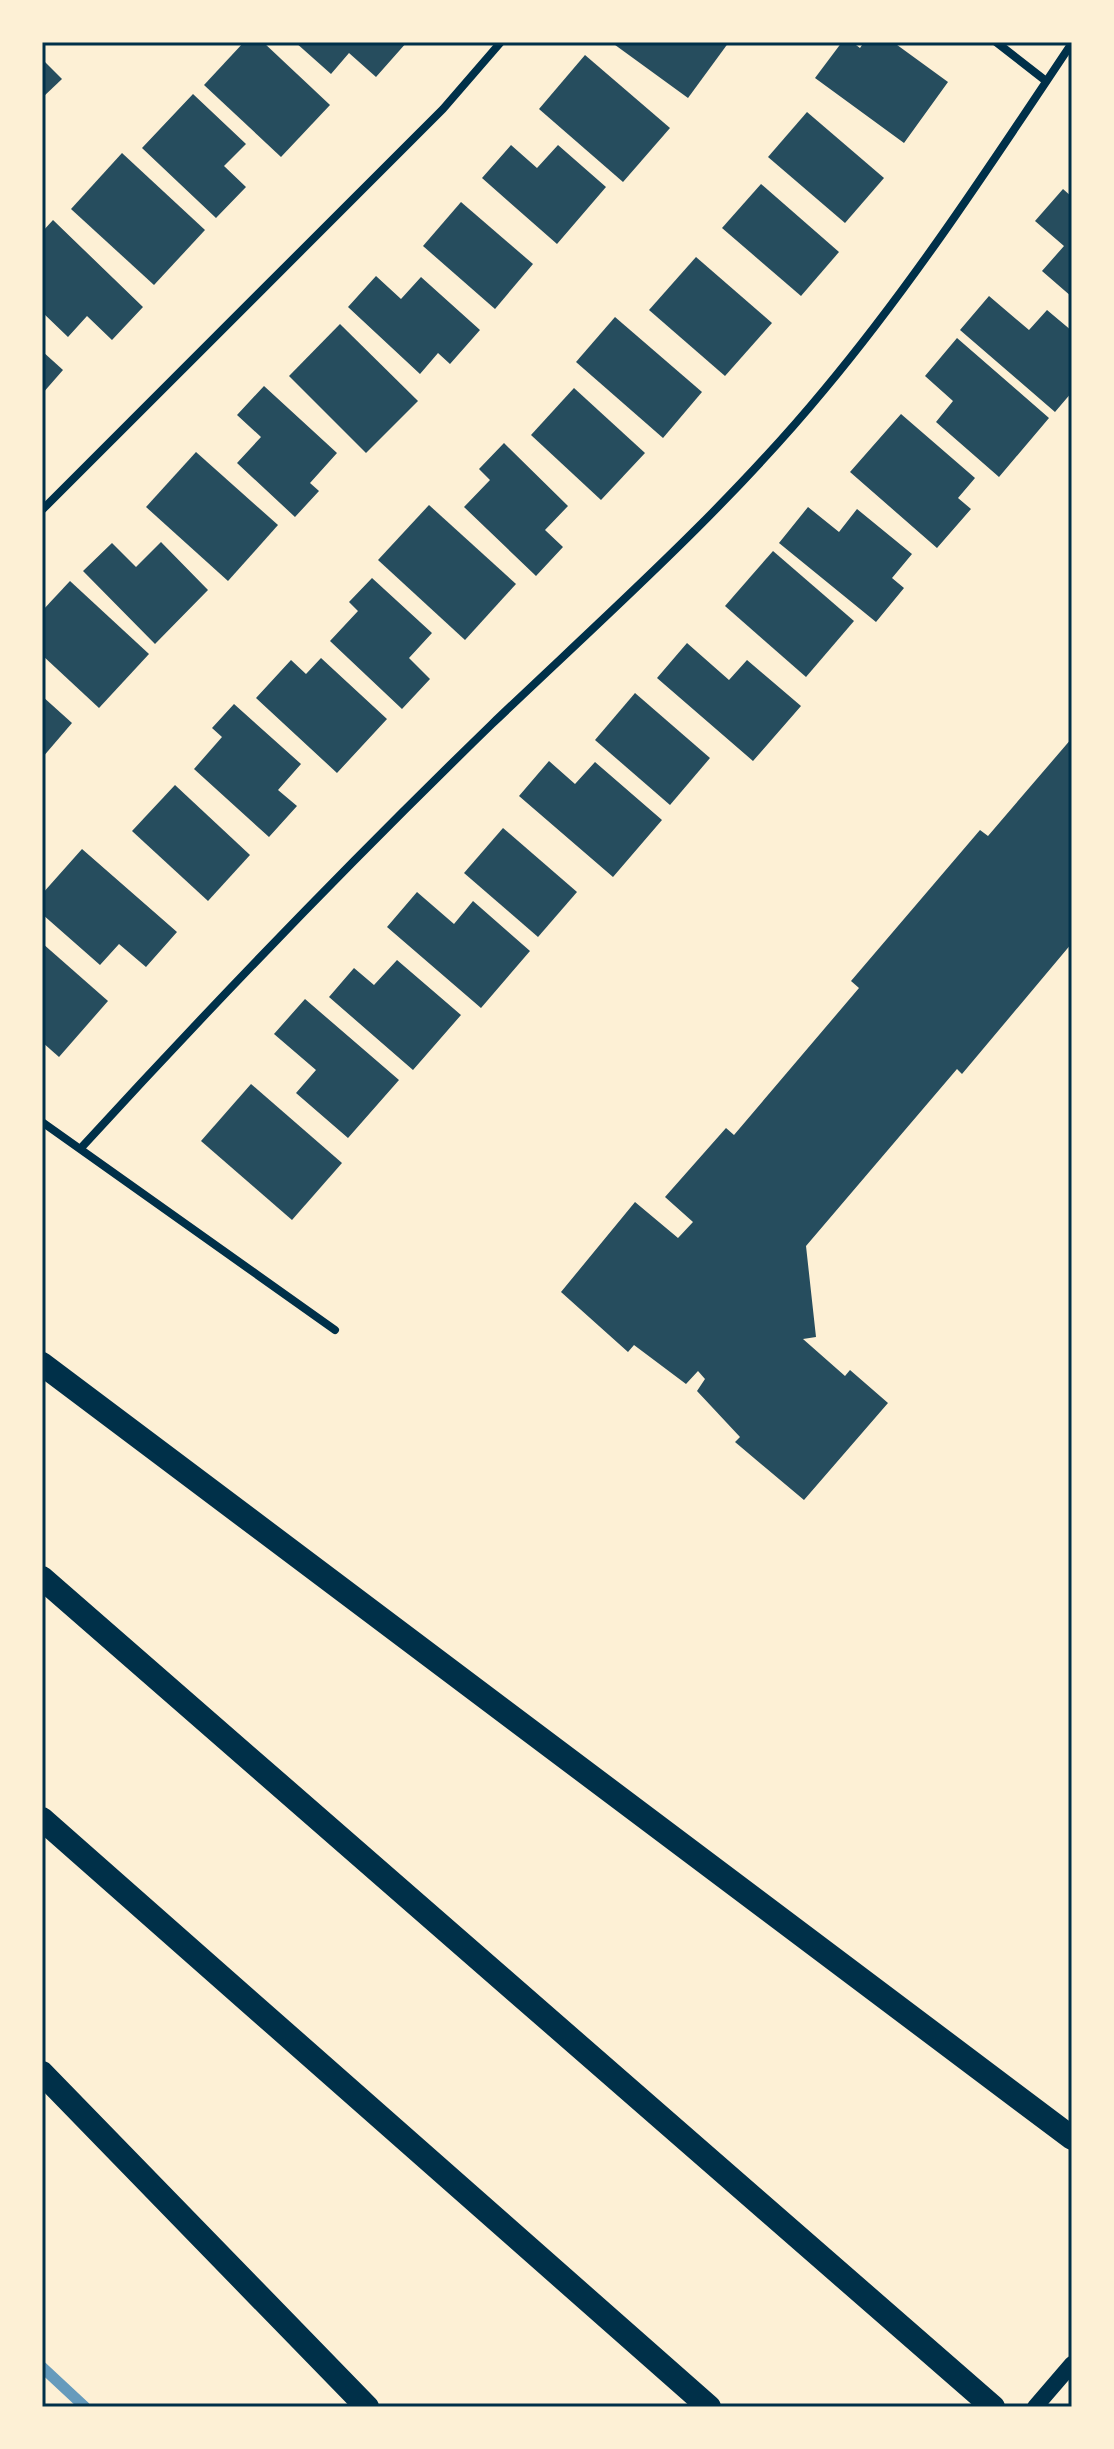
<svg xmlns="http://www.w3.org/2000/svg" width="1114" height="2449" font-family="Poppins,sans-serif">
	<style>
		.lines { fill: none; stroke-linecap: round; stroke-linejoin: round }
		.stream { stroke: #669bbc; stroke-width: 11 }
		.building { fill: #264d5e }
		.minor { stroke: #003049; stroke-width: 8 }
		.secondary { stroke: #003049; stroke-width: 16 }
		.motorway { stroke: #003049; stroke-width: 24 }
		.neatline { fill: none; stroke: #003049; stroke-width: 3 }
	</style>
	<rect width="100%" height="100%" fill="#fdf0d5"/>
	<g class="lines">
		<!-- stream -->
		<polyline class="stream" points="42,2367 85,2407"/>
	</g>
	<!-- building -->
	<g class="building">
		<polygon points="244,42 263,42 330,105 281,157 204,85"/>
		<polygon points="295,42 407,42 376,77 349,53 331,74"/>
		<polygon points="611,42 729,42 688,98"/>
		<polygon points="842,42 852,42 860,48 864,42 893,42 948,82 904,143 815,78"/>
		<polygon points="585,55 670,128 623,182 539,109"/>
		<polygon points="42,59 62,79 42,98"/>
		<polygon points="193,94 246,144 224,166 246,187 216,218 142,148"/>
		<polygon points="807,112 884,178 845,223 768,157"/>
		<polygon points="511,145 537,168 558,145 606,187 557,244 482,178"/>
		<polygon points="122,153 205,230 154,285 71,209"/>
		<polygon points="761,184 839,252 801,296 722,228"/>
		<polygon points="1063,189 1072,197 1072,297 1042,271 1064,246 1035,221"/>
		<polygon points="461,202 533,264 495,309 423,246"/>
		<polygon points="53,220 143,307 112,340 87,316 68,337 42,312 42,232"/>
		<polygon points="696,257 772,323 725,376 649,310"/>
		<polygon points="376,276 401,299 421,277 480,330 450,364 438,353 420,374 348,307"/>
		<polygon points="989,296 1029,330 1047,310 1072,331 1072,392 1055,412 960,330"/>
		<polygon points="615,317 702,392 663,438 576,362"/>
		<polygon points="340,324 418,401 366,453 289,376"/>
		<polygon points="957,338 1049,418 999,477 936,422 953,401 925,376"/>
		<polygon points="42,351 63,370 42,394"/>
		<polygon points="264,386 337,453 310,483 319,491 295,517 237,463 261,437 237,415"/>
		<polygon points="574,388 645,453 601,500 531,435"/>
		<polygon points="901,414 975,478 958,498 971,509 937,548 850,472"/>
		<polygon points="504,443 568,506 545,530 563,547 536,576 464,507 490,480 479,469"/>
		<polygon points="196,452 278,525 228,581 146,507"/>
		<polygon points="429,505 516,584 465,640 378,560"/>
		<polygon points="808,507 839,532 857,509 912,554 892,578 904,588 876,622 779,543"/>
		<polygon points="161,542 208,590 155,644 83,571 112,543 136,567"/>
		<polygon points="773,551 854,621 806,677 725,606"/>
		<polygon points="372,578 432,633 409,658 430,679 402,709 330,641 358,611 349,602"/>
		<polygon points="70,581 149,654 99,708 42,655 42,611"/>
		<polygon points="687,643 729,680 747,660 801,706 753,761 657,678"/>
		<polygon points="321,658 387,719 337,773 256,698 291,660 306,674"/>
		<polygon points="635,693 710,758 670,805 595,740"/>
		<polygon points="42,696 72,723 42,758"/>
		<polygon points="234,704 301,764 278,790 297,806 269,837 194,769 222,737 212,728"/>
		<polygon points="1072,738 1072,943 962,1074 957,1069 806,1246 816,1337 803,1339 845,1376 850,1370 888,1403 804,1500 735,1442 740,1437 697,1391 705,1379 698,1371 686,1384 634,1345 628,1352 561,1292 635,1202 678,1238 693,1222 665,1197 726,1128 734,1135 859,988 851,981 980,830 988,836"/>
		<polygon points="549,761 575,784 595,762 662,820 613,877 519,796"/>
		<polygon points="175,785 250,855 208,901 132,831"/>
		<polygon points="503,828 577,892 538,937 464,873"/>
		<polygon points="82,849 177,932 146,967 119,944 100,965 42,914 42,894"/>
		<polygon points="417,892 454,924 473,901 530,951 481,1008 387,927"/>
		<polygon points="42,943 108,1001 59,1057 42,1042"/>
		<polygon points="397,960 461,1015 413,1070 329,997 354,968 374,985"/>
		<polygon points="305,999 399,1080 348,1138 296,1093 316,1070 274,1034"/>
		<polygon points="251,1084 342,1163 292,1220 201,1141"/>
	</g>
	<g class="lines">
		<!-- minor -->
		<g class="minor">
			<polyline points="996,42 1046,81"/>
			<polyline points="42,510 443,109 501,42"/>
			<polyline points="42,1122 335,1330"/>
			<path d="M81,1148C214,1003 351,861 492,724C605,616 724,511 824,390C915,281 993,161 1072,43"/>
		</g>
		<!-- secondary -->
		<polyline class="secondary" points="1035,2407 1072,2364"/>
		<!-- motorway -->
		<g class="motorway">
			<polyline points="42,1364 1072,2138"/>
			<polyline points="42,1578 993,2407"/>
			<polyline points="42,1819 709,2407"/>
			<polyline points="42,2073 367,2407"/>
		</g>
	</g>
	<!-- border -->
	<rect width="1114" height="2449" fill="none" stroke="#fdf0d5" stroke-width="88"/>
	<rect x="44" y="44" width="1026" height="2361" class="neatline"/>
</svg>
